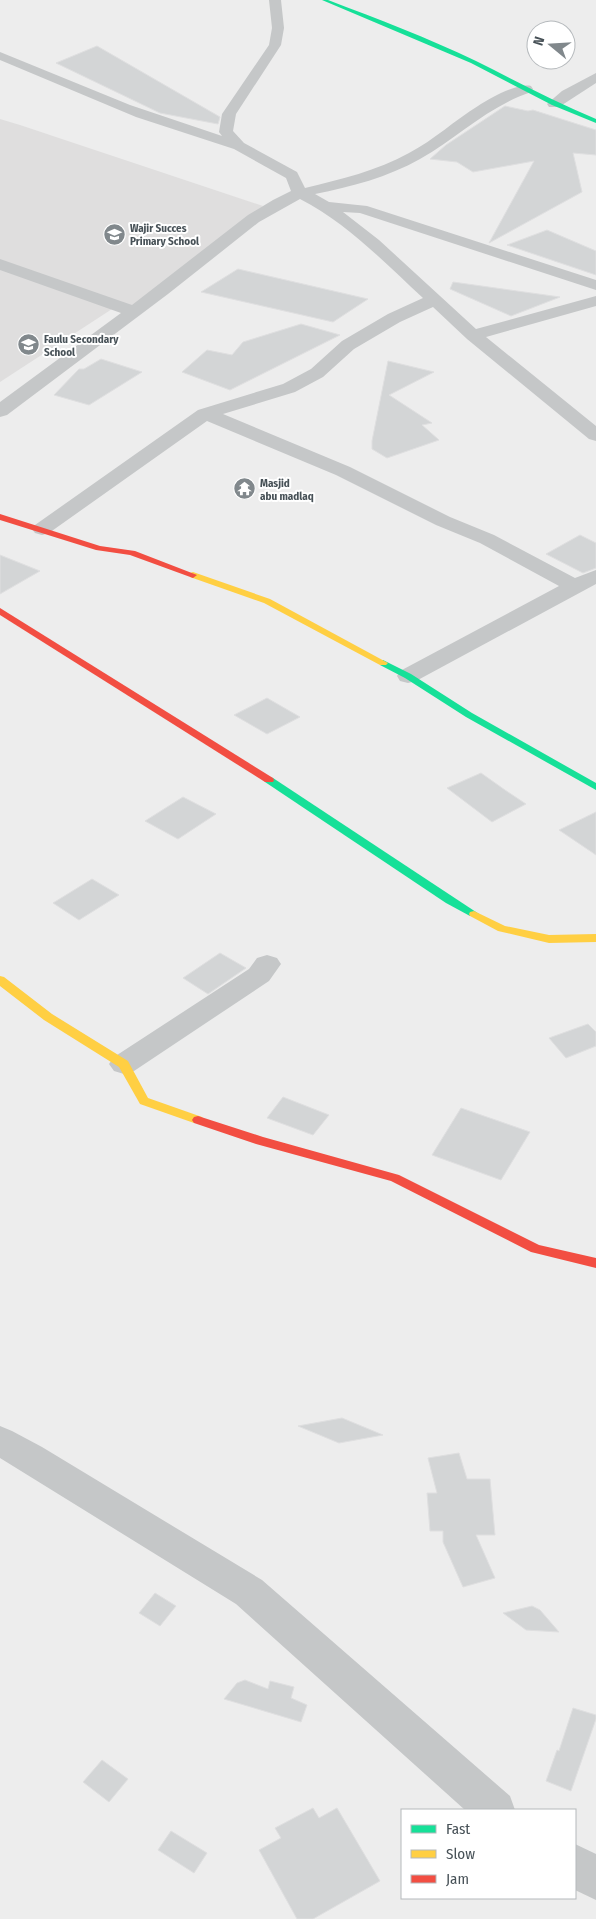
<svg xmlns="http://www.w3.org/2000/svg" width="596" height="1919" font-family="'Fira Sans Condensed',sans-serif">
<style>
.education{fill:#dfdede}
.building{fill:#d3d5d6;stroke:#dfdfe0}
.lines{fill:none;stroke-linecap:round;stroke-linejoin:round}
.street{fill:#c5c7c8;fill-rule:evenodd}
.fast{fill:#16e098;fill-rule:evenodd}
.slow{fill:#ffcf43;fill-rule:evenodd}
.jam{fill:#f24e42;fill-rule:evenodd}
.labels{text-anchor:middle;stroke-width:4;stroke-linejoin:round;paint-order:stroke}
.far-poi-label{font-size:11px;font-weight:bold;fill:#475157;stroke:#fff;text-anchor:start}
</style>
<rect width="100%" height="100%" fill="#ededed"/>
<g class="education">
<polygon points="0,119 20,125 263,206 131,309 0,261"/>
<polygon points="0,269 112,309 0,382"/>
</g>
<g class="building">
<polygon points="97,46 220,117 218,124 160,113 56,63"/>
<polygon points="505,106 528,111 533,110 596,130 596,155 573,153 582,192 489,243 534,161 473,172 457,162 430,159 446,145"/>
<polygon points="547,230 596,251 596,275 507,245"/>
<polygon points="238,269 368,299 333,322 201,292"/>
<polygon points="453,282 560,297 511,316 450,289"/>
<polygon points="301,324 340,335 230,390 182,372 207,350 232,355 243,342"/>
<polygon points="101,359 142,372 89,405 54,395 79,369 84,369"/>
<polygon points="388,361 434,372 389,395 432,423 422,425 439,440 387,458 372,449 372,441"/>
<polygon points="580,535 596,543 596,568 583,573 546,554"/>
<polygon points="0,555 40,571 0,594"/>
<polygon points="267,698 300,717 267,734 234,715"/>
<polygon points="481,773 505,790 526,804 492,822 447,788"/>
<polygon points="183,797 216,814 178,839 145,821"/>
<polygon points="596,812 596,855 559,830"/>
<polygon points="92,879 119,895 79,920 53,903"/>
<polygon points="220,953 246,968 208,994 183,978"/>
<polygon points="588,1024 596,1032 596,1046 566,1058 549,1038"/>
<polygon points="283,1097 329,1115 313,1135 267,1118"/>
<polygon points="461,1108 530,1132 501,1180 432,1155"/>
<polygon points="342,1418 383,1435 339,1443 298,1426"/>
<polygon points="459,1453 467,1479 490,1479 495,1535 476,1535 495,1578 463,1587 443,1542 443,1531 430,1531 427,1493 437,1493 428,1458"/>
<polygon points="155,1593 176,1606 160,1626 139,1613"/>
<polygon points="532,1606 540,1610 559,1632 526,1630 503,1613"/>
<polygon points="245,1680 268,1689 270,1681 294,1687 291,1698 307,1705 301,1722 224,1699 237,1683"/>
<polygon points="573,1708 596,1715 596,1719 571,1791 546,1781 557,1750 559,1751"/>
<polygon points="102,1760 128,1779 109,1802 83,1782"/>
<polygon points="313,1808 319,1818 337,1808 380,1881 313,1919 297,1919 259,1850 281,1838 275,1828"/>
<polygon points="171,1831 207,1853 194,1873 158,1850"/>
</g>
<g class="lines">
<g class="street">
<path d="M269,0H281L284,28L281,45L236,114L233,131L244,143L297,172L305,188C341,179 377,171 409,153C434,140 455,120 478,106C490,98 517,83 531,86L533,89L531,92C487,107 459,137 420,159C388,177 351,187 315,194L329,202L367,206L596,280V290L360,213L343,212L379,240L476,329L596,296V306L486,337L596,426V441L589,439L467,339L433,307L400,322L354,349L323,377L295,392L223,414L350,467L450,517L494,535L575,578L596,570V584L416,681L408,683L400,681L397,676L400,671L559,586L480,543L436,525L336,475L207,421L49,533L42,535L35,533L32,529L35,525L198,410L283,384L311,369L342,341L388,314L423,298C385,263 347,223 300,199L259,222L168,294L7,415L0,417V402L121,313L0,270V259L132,305L248,215L273,200L291,191L286,178L234,149L136,117L0,60V52L130,105L222,136L219,132L222,114L269,45L272,28Z"/>
<polygon points="596,73 596,83 559,107 549,107 547,104 562,91"/>
<polygon points="267,955 277,958 281,964 269,981 134,1071 124,1074 114,1071 109,1064 114,1057 249,969 257,958"/>
<polygon points="0,1426 12,1431 42,1447 262,1580 510,1796 515,1810 465,1810 236,1604 0,1458"/>
<polygon points="575,1844 596,1854 596,1900 575,1890"/>
</g>
<g class="fast">
<path d="M322,0H328C378,19 428,38 476,61C516,81 555,102 596,119V123L552,105L471,63Z"/>
<polygon points="383,660 411,674 472,713 596,783 596,790 466,717 405,678 380,665 380,661"/>
<polygon points="269,777 273,778 479,914 478,916 470,916 446,903 265,782 264,780 265,778"/>
</g>
<g class="slow">
<polygon points="193,572 270,599 388,663 386,665 380,665 264,603 190,577 190,573"/>
<polygon points="474,911 505,926 549,935 596,934 596,942 549,943 498,931 470,916 469,914 470,912"/>
<polygon points="0,976 4,977 52,1014 128,1061 148,1098 202,1117 204,1120 202,1123 194,1123 140,1104 119,1067 44,1020 0,986"/>
</g>
<g class="jam">
<polygon points="0,514 100,546 135,551 197,575 193,578 130,555 96,550 0,520"/>
<polygon points="0,608 273,778 274,780 273,782 265,782 0,615"/>
<polygon points="198,1116 263,1137 399,1175 539,1245 596,1258 596,1268 531,1252 391,1181 256,1144 194,1123 192,1120 194,1117"/>
</g>
</g>
<defs>
<symbol id="school-disc" viewBox="-11 -11 22 22"><circle r="9.5" fill="#81888c" stroke="#fff"/><path d="M0-5L7-2L0 1L-7-2ZM-4 1L0 2.5L4 1V4Q0 6-4 4Z" fill="#fff"/></symbol>
<symbol id="temple-disc" viewBox="-11 -11 22 22"><circle r="9.5" fill="#81888c" stroke="#fff"/><path d="M0-6L5-2H3V0L6.5 2.5H4V6H1.5V3h-3V6H-4V2.5H-6.5L-3 0V-2H-5Z" fill="#fff"/></symbol>
</defs>
<g fill-rule="evenodd">
<use href="#school-disc" x="102" y="222" width="25" height="25"/>
<use href="#school-disc" x="16" y="332" width="25" height="25"/>
<use href="#temple-disc" x="232" y="476" width="25" height="25"/>
</g>
<g class="labels">
<g class="far-poi-label">
<text x="130" y="232">Wajir Succes<tspan x="130" dy="13">Primary School</tspan></text>
<text x="44" y="343">Faulu Secondary<tspan x="44" dy="13">School</tspan></text>
<text x="260" y="487">Masjid<tspan x="260" dy="13">abu madlaq</tspan></text>
</g>
</g>
<rect x="401" y="1809" width="175" height="90" fill="#ffffff" stroke="#b5b9bc"/>
<rect x="411" y="1825" width="25" height="8" fill="#16e098" stroke="#b5b9bc"/>
<text x="446" y="1834" font-size="15" fill="#475157">Fast</text>
<rect x="411" y="1850" width="25" height="8" fill="#ffcf43" stroke="#b5b9bc"/>
<text x="446" y="1859" font-size="15" fill="#475157">Slow</text>
<rect x="411" y="1875" width="25" height="8" fill="#f24e42" stroke="#b5b9bc"/>
<text x="446" y="1884" font-size="15" fill="#475157">Jam</text>
<g transform="translate(551 45) rotate(288)"><circle r="24" fill="#ffffff" stroke="#b5b9bc"/>
<path d="M0-4L9 19L0 12L-9 19Z" fill="#81888c"/>
<text y="-8" font-size="14" font-weight="bold" text-anchor="middle" fill="#475157">N</text>
</g>
</svg>
